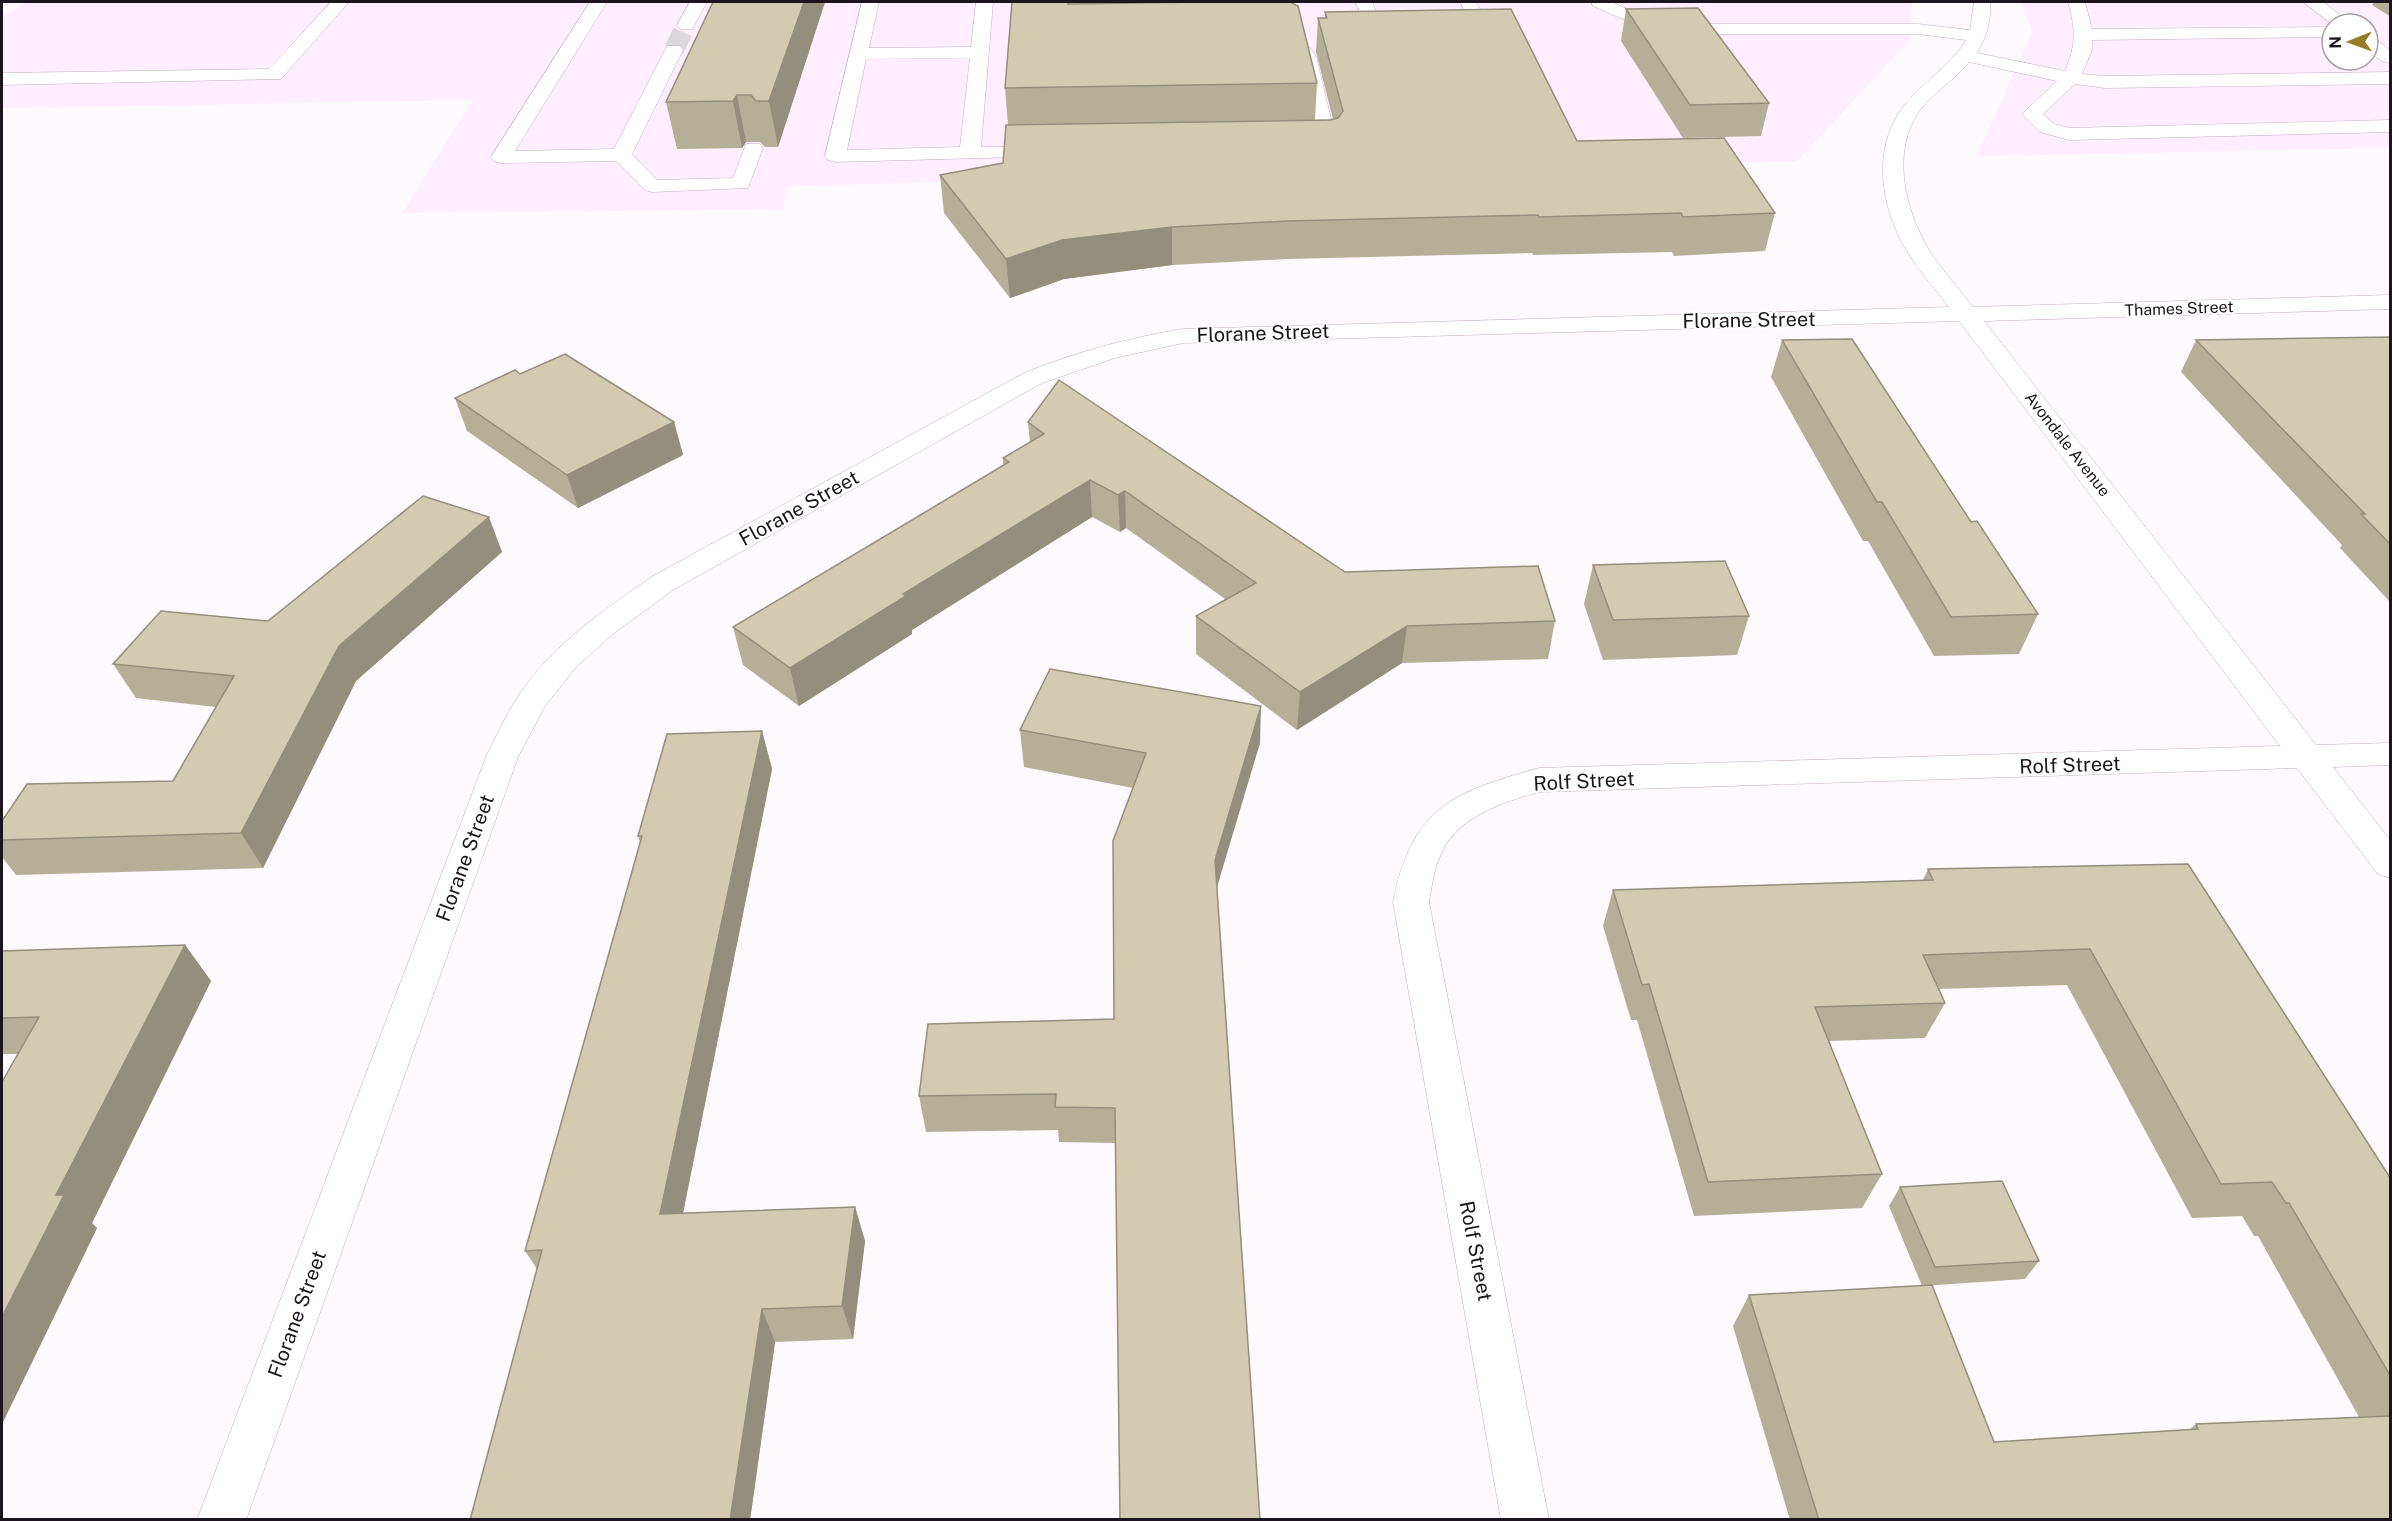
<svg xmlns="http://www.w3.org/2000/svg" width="2392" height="1521" font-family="'Public Sans',sans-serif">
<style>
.built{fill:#ffeefe;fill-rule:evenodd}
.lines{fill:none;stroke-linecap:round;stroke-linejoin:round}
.minor-tunnel{stroke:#dcd7db;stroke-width:20;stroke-dasharray:20 10;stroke-linecap:butt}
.minor-casing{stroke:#c2adc1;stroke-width:1}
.minor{fill:#fff;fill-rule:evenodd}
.wall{fill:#b5af98}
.shaded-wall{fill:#948e7c}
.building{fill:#d3cbb1;stroke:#948e7c;stroke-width:1.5}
.labels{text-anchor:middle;stroke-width:4.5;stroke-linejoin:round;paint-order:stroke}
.far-street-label{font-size:16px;fill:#1d151d;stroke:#fff}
.street-label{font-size:20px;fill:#1d151d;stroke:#fff}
</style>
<rect width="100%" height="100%" fill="#fef9fd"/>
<g class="built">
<polygon points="24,2 1912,2 1910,40 1797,161 788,186 783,209 402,213 473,100 2,108 2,18"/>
<path d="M2022,2H2390V148L1977,156L2032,32ZM2332,24H2368V60H2332Z"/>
</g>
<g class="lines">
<polyline class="minor-tunnel" points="674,50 686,25"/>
<defs>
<g id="minor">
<polygon points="331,2 349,2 281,79 2,85 2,73 269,69"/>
<polygon points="590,2 607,2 515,151 614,149 665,50 668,46 680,46 683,50 632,154 657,180 733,178 746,144 760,144 763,148 748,188 652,192 645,190 616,161 501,163 494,161 491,157"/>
<polygon points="690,2 707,2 692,29 680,29 677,25"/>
<path d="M862,2H879L869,48L971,47L976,2H993L981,147L1050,146L1057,148L1060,152L1057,156L835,162L828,160L825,156ZM970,58L960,147L847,150L866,59Z"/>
<polygon points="1355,2 1372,2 1377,13 1465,12 1460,2 1476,2 1485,17 1482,21 1476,22 1371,23 1365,22"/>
<path d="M1591,2H1612L1660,24H1918L1970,30L1974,2H1990C1991,21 1987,36 1977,53L2065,71C2076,45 2076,30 2068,2H2085L2092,29L2332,27V37L2092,40V50L2082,74L2105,76L2390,72V84L2105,88L2075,84L2043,114L2054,124L2070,128L2390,120V132L2069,140L2040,132L2022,114L2057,81L1969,62C1955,80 1934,92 1920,110C1890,152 1905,212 1931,253C1943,271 1959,289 1973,307L2390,295V309L1984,321L2316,745L2390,743V765L2333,767L2390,840V878L2378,874L2297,768L1539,792C1504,802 1459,816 1442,852C1434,868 1432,885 1429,902L1549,1520H1501L1393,902C1412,807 1453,792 1539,768L2280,746L1959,321L1183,343L1115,358L1042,383L673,590L613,634L576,667L545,706L518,757L246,1520H197L486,757C497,735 507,713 521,692C554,644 605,609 653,576L1024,373C1076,352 1128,338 1183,329L1949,307C1936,290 1922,274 1910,256C1880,210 1870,147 1906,103C1925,80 1951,66 1966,40L1918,34H1657L1593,6Z"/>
<polygon points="2303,2 2323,2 2352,24 2332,24"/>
<polygon points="2368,37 2374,38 2390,50 2390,63 2383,62 2368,51"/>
<polygon points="1304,47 1310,48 1316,56 1338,148 1335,152 1304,152 1301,148 1304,144 1317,142 1298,56 1295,52 1298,48"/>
</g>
</defs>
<use href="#minor" class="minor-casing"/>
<use href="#minor" class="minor"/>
</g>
<g class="wall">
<polygon points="713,2 825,2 778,147 765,147 760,142 746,142 742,148 677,149 666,102"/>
<polygon points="1012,2 1071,2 1071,4 1317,83 1315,120 1333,119 1316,52 1318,18 1325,18 1325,12 1577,141 1775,213 1765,251 1674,256 1672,252 1533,255 1532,253 1287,259 1172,265 1064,279 1010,298 944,213 940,175 1003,163 1008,125 1005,88"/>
<polygon points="2374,2 2391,2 2391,17 2372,5"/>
<polygon points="1626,9 1769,103 1761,136 1683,138 1621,41"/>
<polygon points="2391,337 2391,603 2340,548 2342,545 2181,372 2196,340"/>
<polygon points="1782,340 1971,522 2038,614 2019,654 1934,656 1868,541 1863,541 1771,377"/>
<polygon points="520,374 674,422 683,455 578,508 467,431 455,398"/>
<polygon points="1028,422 1345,572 1555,621 1548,659 1402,663 1297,730 1196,654 1196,616 1225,599 1126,528 1120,532 1092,517 912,630 912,634 799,706 743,665 733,627 1003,465 1003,458 1030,443"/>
<polygon points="502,552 356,681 263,868 16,875 2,857 2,821 173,781 216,707 136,698 113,664 268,621"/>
<polygon points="1593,565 1749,616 1737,655 1603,660 1584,604"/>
<polygon points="1020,730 1260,743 1115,1143 1059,1142 1058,1130 926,1132 919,1096 1114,1019 1133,788 1024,767"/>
<polygon points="762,731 772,769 683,1213 855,1207 865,1241 853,1339 775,1342 750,1520 470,1520 537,1269 525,1251 640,842 638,836"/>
<polygon points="2188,864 2391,1179 2391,1520 1790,1520 1733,1326 1749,1295 1994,1442 2189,1430 2196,1424 2359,1417 2258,1236 2254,1236 2242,1216 2192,1218 2067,985 1939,989 1945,1003 1925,1038 1828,1041 1882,1174 1862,1208 1694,1216 1637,1020 1631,1020 1603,926 1613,890 1923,880 1928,869"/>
<polygon points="185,945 211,981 92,1223 97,1228 2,1424 2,1082 18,1054 2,1054 2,951"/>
<polygon points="1900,1187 2039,1261 2025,1279 1922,1286 1889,1206"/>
</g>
<g class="shaded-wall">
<polygon points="804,2 825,2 778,147 769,101"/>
<polygon points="737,95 746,142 742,148 733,101"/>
<polygon points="1172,227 1172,265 1064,279 1010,298 1006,259 1062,240"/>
<polygon points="674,422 683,455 578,508 567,475"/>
<polygon points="1090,480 1092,517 912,630 912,634 799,706 790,668 903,594"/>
<polygon points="1125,491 1126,528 1120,532 1118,495"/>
<polygon points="489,517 502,552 356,681 263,868 241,833 339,646"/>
<polygon points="1407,626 1402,663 1297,730 1300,692"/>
<polygon points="1261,706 1260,743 1214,897 1215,860"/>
<polygon points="762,731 772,769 676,1248 660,1214"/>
<polygon points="185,945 211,981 92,1223 97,1228 2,1424 2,1317 56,1195"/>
<polygon points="855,1207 865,1241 853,1339 842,1306"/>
<polygon points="762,1309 775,1342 750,1520 730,1520"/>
</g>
<g class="building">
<polygon points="713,2 804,2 769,101 756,101 751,95 737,95 733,101 666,102"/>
<polygon points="1012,2 1068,2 1068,4 1202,2 1290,2 1298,6 1317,83 1005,88"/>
<polygon points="1698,8 1769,103 1690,105 1626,9"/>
<polygon points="1511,9 1577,141 1724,138 1775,213 1683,217 1681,213 1539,217 1538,215 1288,221 1172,227 1062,240 1006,259 940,175 1003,163 1006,125 1330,120 1338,118 1343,111 1318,18 1327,18 1325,12"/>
<polygon points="2391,337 2391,545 2361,514 2365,514 2196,340"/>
<polygon points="1852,339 1971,522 1977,521 2038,614 1951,617 1882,502 1877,502 1782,340"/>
<polygon points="565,354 674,422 567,475 455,398 515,370 520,374"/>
<polygon points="1059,380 1345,572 1538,566 1555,621 1407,626 1300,692 1196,616 1256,583 1125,491 1118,495 1090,480 903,594 906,596 790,668 733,627 1009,462 1003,458 1044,434 1028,422"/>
<polygon points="423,496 489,517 339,646 241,833 2,840 2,821 27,784 173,781 234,676 113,664 161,611 268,621"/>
<polygon points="1725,561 1749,616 1613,620 1593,565"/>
<polygon points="1050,669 1261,706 1215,860 1260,1520 1120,1520 1115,1108 1055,1107 1056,1094 919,1096 928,1024 1114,1019 1113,841 1146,753 1020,730"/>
<polygon points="762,731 660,1214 855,1207 842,1306 762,1309 730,1520 470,1520 542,1250 525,1251 642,836 638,836 667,734"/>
<polygon points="2188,864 2391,1179 2391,1377 2289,1203 2286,1203 2272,1182 2221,1184 2090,949 1923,955 1945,1003 1815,1007 1882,1174 1708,1182 1649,984 1642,985 1613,890 1933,880 1928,869"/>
<polygon points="185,945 56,1195 64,1195 2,1317 2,1082 39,1017 2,1018 2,951"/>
<polygon points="2002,1181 2039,1261 1935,1267 1900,1187"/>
<polygon points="1932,1285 1994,1442 2198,1429 2196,1424 2391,1416 2391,1520 1819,1520 1749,1295"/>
</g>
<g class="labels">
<g class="far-street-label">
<text transform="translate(2179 308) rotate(-2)" y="6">Thames Street</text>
<text transform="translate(2068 444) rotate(52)" y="6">Avondale Avenue</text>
</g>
<g class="street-label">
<text transform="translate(1749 320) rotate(-1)" y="7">Florane Street</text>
<text transform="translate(1263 333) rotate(-2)" y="7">Florane Street</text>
<text transform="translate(799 508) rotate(-29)" y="7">Florane Street</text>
<text transform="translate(2070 765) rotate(-2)" y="7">Rolf Street</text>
<text transform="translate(1584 781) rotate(-3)" y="7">Rolf Street</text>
<text transform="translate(465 858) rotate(-70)" y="7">Florane Street</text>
<text transform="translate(1476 1251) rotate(79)" y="7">Rolf Street</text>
<text transform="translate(297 1314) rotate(-70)" y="7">Florane Street</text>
</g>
</g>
<rect width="2392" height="1521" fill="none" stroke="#1d151d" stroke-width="6"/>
<g transform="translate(2350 42) rotate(269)"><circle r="28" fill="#ffffff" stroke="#a5a1a5" stroke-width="1.5"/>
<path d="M0-4.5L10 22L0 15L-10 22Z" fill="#957e26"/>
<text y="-9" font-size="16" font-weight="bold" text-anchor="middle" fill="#1d151d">N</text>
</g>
</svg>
